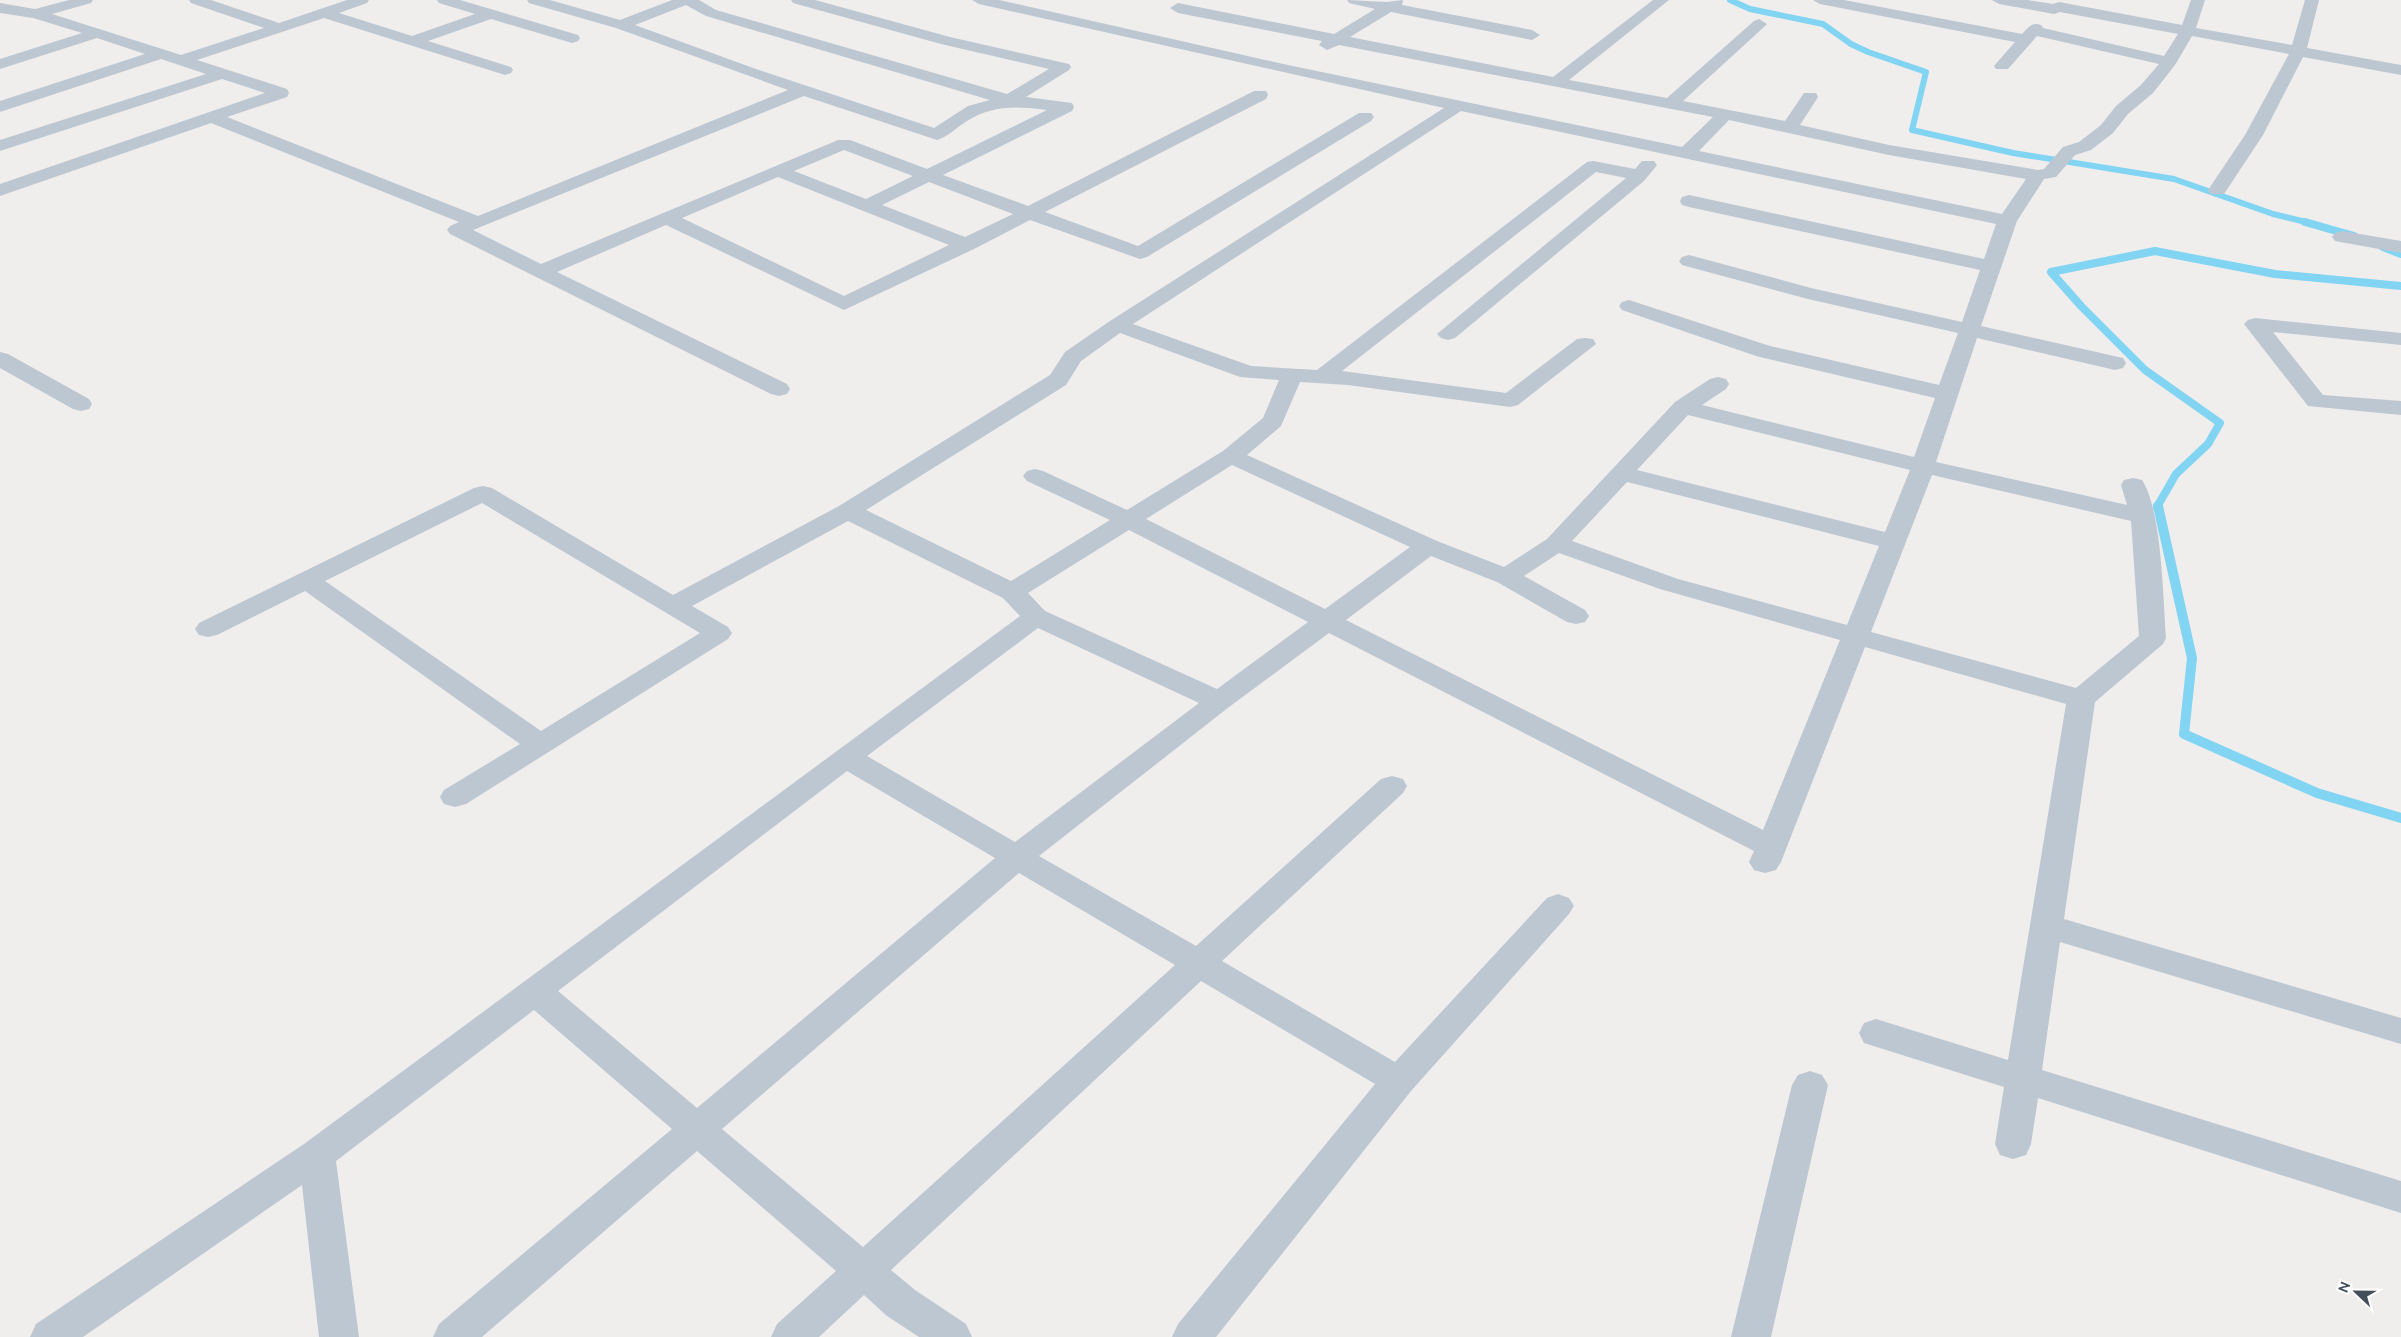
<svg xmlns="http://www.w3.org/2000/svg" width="2401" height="1337" font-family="Ubuntu,sans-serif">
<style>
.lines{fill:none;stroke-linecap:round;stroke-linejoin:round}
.stream-far2{stroke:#81d4f2;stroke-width:6}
.stream-far1{stroke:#81d4f2;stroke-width:8}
.stream{stroke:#81d4f2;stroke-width:10}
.minor{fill:#bcc7d1;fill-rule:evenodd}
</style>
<rect width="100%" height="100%" fill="#f0eded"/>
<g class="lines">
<polyline class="stream-far2" points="1730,0 1750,9 1823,24 1851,44 1868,52 1926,72 1912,130 2013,153 2174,179 2273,214 2310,223"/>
<g class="stream-far1">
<polyline points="2305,222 2354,236"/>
<polyline points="2383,247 2401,254"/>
<polyline points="2157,507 2176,474 2208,444 2220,423 2145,370 2081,306 2051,272 2155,251 2275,274 2401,286"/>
</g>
<polyline class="stream" points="2158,506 2192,658 2184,734 2317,793 2401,818"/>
<g class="minor">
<path d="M69,0H93L91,3L52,14L181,55L264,28L191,3L189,0H211L279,23L347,0H369L367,3L339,13L412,36L475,14L439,3L437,0H460L578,35L580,38L578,41L572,43L491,19L428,41L511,67L513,70L511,73L505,75L324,18L197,60L287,89L289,93L287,97L227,117L478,216L788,90L616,28L529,3L527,0H550L620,20L672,0H699L716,10L1007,94L1049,69L941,44L793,3L791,0H815L950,37L1069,64L1071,67L1069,70L1026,97L1072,103L1074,107L1072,111L943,175L1028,206L1254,91H1266L1268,95L1266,99L1045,212L1138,246L1359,113H1371L1374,117L1371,121L1147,257L1140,259L1030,220L974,249L844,310L666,225L557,272L787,384L790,389L787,394L779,396L771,394L450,234L447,230L450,226L459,222L211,123L0,196V184L265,93L222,79L0,151V140L206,74L161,59L0,112V101L145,54L97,38L0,69V59L82,33L33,18L0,13V3L35,9ZM686,5L706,16L990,100L968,106L934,128L756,69L635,25ZM804,96L937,140C948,137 957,127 967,121C992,105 1018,106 1047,110L927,169L850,140H838L541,264L473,230ZM844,150L913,176L866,199L794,171ZM778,177L949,245L844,296L682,218ZM929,182L1013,214L965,237L882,205Z"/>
<path d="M972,0H999L1288,65L1682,147L1713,117L1339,45L1327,50L1319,45L1322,41L1178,13L1170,8L1178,3L1334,34L1375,9L1349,3L1347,0L1387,2L1403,0L1402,5L1532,30L1540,35L1532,40L1391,12L1350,37L1553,77L1653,0H1669L1569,80L1667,98L1754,21L1759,19L1767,24L1764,27L1683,101L1785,121L1804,93H1816L1818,97L1800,125L1889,145L2038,170L2044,169L2063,147L2079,142L2101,125L2116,106L2141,85L2159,64L2037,36L2008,69H1996L1994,66L2015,42L1820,4L1813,0H1844L2022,34C2029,27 2032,22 2041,25L2043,28L2164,56L2178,34L2060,12L2054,14L1999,4L1992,0H2027L2053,4L2059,2L2182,25L2191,0H2205L2196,28L2292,45L2305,0H2319L2307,48L2401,65V75L2303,57L2263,135L2224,194H2210L2208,190L2245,135L2289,54L2192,36L2175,65L2153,93L2128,114L2113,133L2091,150L2075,155L2056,177L2044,179L2017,221L1981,326L2123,358L2126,363L2123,368L2115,370L1977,338L1936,462L2127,505L2121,485L2124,480L2133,478L2142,480C2162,510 2163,599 2166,638L2163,644L2095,702L2064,919L2401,1018V1044L2060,942L2042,1070L2401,1181V1213L2038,1098L2031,1144L2026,1155L2013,1159L2000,1155L1995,1144L2004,1087L1864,1043L1859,1033L1864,1023L1876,1019L2008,1060L2066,704L1865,647L1781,862L1776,870L1765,873L1754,870L1749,862L1754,851L1329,633L1229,707L1039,856L1196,946L1381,779L1392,776L1403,779L1407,786L1403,793L1222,961L1395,1062L1547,898L1558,894L1569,898L1574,906L1569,914L1411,1091L1216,1337H1172L1178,1324L1375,1084L1201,981L891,1270L915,1290L966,1324L972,1337H919L887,1316L864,1295L819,1337H771L777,1324L836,1271L697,1151L482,1337H433L439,1324L672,1129L534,1010L336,1161L359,1337H319L302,1185L83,1337H30L36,1324L304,1144L1020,616L1003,598L848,521L692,606L728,627L732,633L728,639L466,804L455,807L444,804L440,797L444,790L520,744L305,591L217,635L208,637L199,635L195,629L199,623L474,488L483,486L492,488L673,595L839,506L1050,375L1065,352L1110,321L1444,108L979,4ZM1461,111L1996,224L1984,259L1689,195L1682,197L1680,201L1682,205L1689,207L1980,270L1962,322L1811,288L1689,255L1682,257L1679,261L1682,265L1808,299L1958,333L1939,385L1770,346L1629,300L1622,302L1619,306L1622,310L1756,356L1935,398L1914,457L1702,405L1726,389L1729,384L1726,379L1718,377L1710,379L1675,402L1547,539L1504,567L1437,541L1247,455L1281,426L1300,382L1348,385L1510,407L1518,405L1596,344L1593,339L1585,338L1577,339L1506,393L1342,371L1596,172L1626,178L1437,334L1441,338L1448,340L1455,338L1644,181L1657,165L1654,161H1642L1635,169L1593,161L1587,162L1317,370L1251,366L1133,324ZM1729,120L1889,155L2026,179L2002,214L1699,151ZM1120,333L1240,377L1279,380L1263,418L1223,451L1127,510L1043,471L1035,469L1027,471L1023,476L1027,481L1110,520L1011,581L866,510L1066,385L1081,361ZM1688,415L1910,470L1885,532L1637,470ZM1232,465L1410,547L1325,609L1146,519ZM1932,475L2131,521L2139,636L2076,688L1871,632ZM1627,482L1879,546L1847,625L1678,579L1572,541ZM482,503L700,633L541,731L325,581ZM1129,530L1308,622L1217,689L1045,611L1028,593ZM1559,553L1660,589L1840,640L1763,830L1346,620L1431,556L1497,582L1567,622L1576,624L1585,622L1589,616L1585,610L1524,576ZM1038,628L1199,703L1015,842L867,756ZM847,771L995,858L697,1108L558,991ZM1019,873L1175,965L863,1247L722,1129Z"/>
<polygon points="2342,231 2401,241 2401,253 2335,241 2332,237 2335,233"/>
<polygon points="2255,318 2401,333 2401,345 2273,332 2323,395 2401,401 2401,415 2308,406 2244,324 2248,320"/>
<polygon points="0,352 8,354 89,399 92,404 89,409 81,411 73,409 0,368"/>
<polygon points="1810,1071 1822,1075 1828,1085 1771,1337 1731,1337 1792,1085 1798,1075"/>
</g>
</g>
<g transform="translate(2356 1292) rotate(292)" stroke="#ffffff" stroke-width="4" paint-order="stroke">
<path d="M0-4L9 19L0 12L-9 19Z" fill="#444f5c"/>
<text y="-8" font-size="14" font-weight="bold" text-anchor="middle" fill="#444f5c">N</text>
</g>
</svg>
